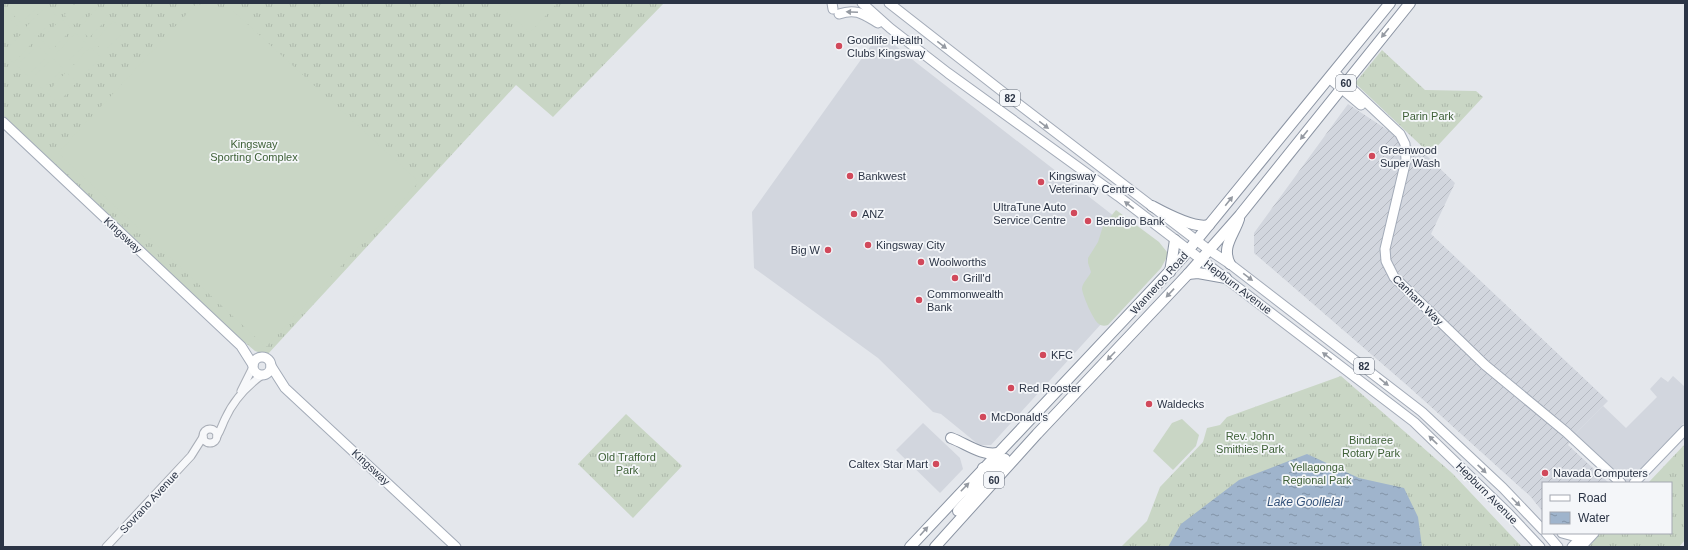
<svg xmlns="http://www.w3.org/2000/svg" width="1688" height="550" font-family="Helvetica,sans-serif">
<style>
.built{fill:#d2d6de}
.industrial{fill:url(#industrial-furrows)}
.grass{fill:url(#grass-tufts)}
.garden{fill:#c9d6c5}
.water{fill:url(#water-ripples)}
.lines{fill:none;stroke-linecap:round;stroke-linejoin:round}
.minor-casing{stroke:#a9aeb7;stroke-width:9}
.major-casing{stroke:#a3abb8;stroke-width:11}
.highway-casing{stroke:#8b94a3;stroke-width:12}
.minor{stroke:#f7f8fa;stroke-width:7}
.major{stroke:#fff;stroke-width:9}
.highway{stroke:#fff;stroke-width:10}
.oneway{fill:#959aa2}
.poi-dot{fill:#d1495b;stroke:#f4f6f9;stroke-width:1.5}
.labels{text-anchor:middle;stroke-width:3.5;stroke-linejoin:round;paint-order:stroke}
.shield{fill:#f4f6f9;stroke:#676e7b;stroke-width:1}
.shield-label{font-size:10px;font-weight:bold;fill:#2b3445}
.poi-label{font-size:11px;fill:#2b3445;stroke:#f4f6f9;text-anchor:start}
.park-label{font-size:11px;fill:#3f6138;stroke:#f4f6f9}
.street-label{font-size:11px;fill:#2b3445;stroke:#f4f6f9}
.water-label{font-size:12px;font-style:italic;fill:#34527a;stroke:#f4f6f9}
</style>
<defs>
<pattern id="industrial-furrows" width="10" height="10" patternUnits="userSpaceOnUse"><rect width="10" height="10" fill="#d2d6de"/><path d="M-1 1l2-2M0 10L10 0M9 11l2-2" fill="none" stroke="#b4b8c0"/></pattern>
<pattern id="grass-tufts" width="24" height="20" patternUnits="userSpaceOnUse"><rect width="24" height="20" fill="#c9d6c5"/><path d="M3 7l-1-3M5 7V3M7 7l1-3M15 17l-1-3M17 17v-4M19 17l1-3" fill="none" stroke="#adb8ab"/></pattern>
<pattern id="water-ripples" width="26" height="14" patternUnits="userSpaceOnUse"><rect width="26" height="14" fill="#9fb4cc"/><path d="M2 4q2-2 4 0t4 0M15 11q2-2 4 0t4 0" fill="none" stroke="#8293a7"/></pattern>
</defs>
<rect width="100%" height="100%" fill="#e4e7ec"/>
<g class="built">
<polygon points="880,33 918,64 1164,255 991,445 979,445 941,414 933,412 878,358 754,268 752,212"/>
<polygon points="1673,376 1685,387 1685,422 1631,478 1628,483 1624,483 1574,435 1603,406 1626,428 1657,397 1650,389 1661,377 1668,382"/>
<polygon points="923,423 960,458 963,469 940,493 896,450"/>
</g>
<polygon class="industrial" points="1348,104 1427,156 1455,183 1431,234 1608,401 1574,435 1568,445 1609,483 1543,483 1543,512 1530,496 1409,387 1254,253 1254,233"/>
<g class="grass">
<polygon points="3,3 664,3 553,117 516,85 267,355 255,351 242,340 35,147 3,115"/>
<polygon points="1382,50 1425,90 1476,91 1483,97 1430,154 1355,83"/>
<polygon points="1341,376 1452,473 1522,547 1121,547 1147,521 1160,487 1203,442 1207,428 1220,425 1227,417"/>
<polygon points="626,414 682,466 633,518 578,464"/>
<polygon points="1685,444 1685,540 1679,547 1587,547 1600,533 1671,533 1671,483 1648,483"/>
</g>
<g class="garden">
<polygon points="21,3 41,3 22,23 11,13"/>
<polygon points="76,3 95,4 75,25 64,15"/>
<polygon points="497,3 557,3 530,33"/>
<polygon points="196,4 230,8 419,182 266,347 58,153"/>
<polygon points="46,6 57,16 37,37 26,27"/>
<polygon points="98,7 109,17 89,38 79,28"/>
<polygon points="8,17 19,27 3,44 3,22"/>
<polygon points="61,19 72,29 52,50 41,40"/>
<polygon points="113,21 124,31 104,52 94,42"/>
<polygon points="23,32 33,42 14,63 3,53"/>
<polygon points="75,33 86,43 66,64 56,54"/>
<polygon points="37,45 48,55 28,76 17,66"/>
<polygon points="90,47 101,57 81,78 71,68"/>
<polygon points="52,58 63,68 43,89 32,79"/>
<polygon points="66,72 77,82 58,103 47,93"/>
<path d="M1116,210L1159,242L1167,252L1168,255L1161,268L1108,325C1105,326 1101,326 1099,324C1093,320 1083,296 1082,289C1082,283 1089,277 1091,272L1088,263V258L1098,242L1103,226Z"/>
<polygon points="1182,419 1199,435 1196,446 1173,470 1153,451 1172,423"/>
</g>
<polygon class="water" points="1307,454 1359,478 1404,488 1418,517 1422,547 1168,547 1181,524 1239,480"/>
<g class="lines">
<defs>
<g id="minor">
<polyline points="241,391 253,367"/>
<circle cx="210" cy="436" r="7"/>
<path d="M217,436C221,430 222,425 225,419C233,401 247,386 262,375"/>
<polyline points="106,547 191,456 203,437"/>
</g>
<g id="major">
<polyline points="832,3 833,9"/>
<polyline points="862,3 890,28 948,73 1118,196 1414,422 1509,514 1540,547"/>
<polyline points="889,3 1008,96 1209,250 1230,264 1422,412 1503,488 1543,530"/>
<path d="M839,14C856,8 863,14 878,23"/>
<polyline points="1334,72 1400,134 1405,144 1406,160 1385,249 1386,261 1394,277 1485,365 1566,432 1621,483"/>
<polyline points="1329,78 1361,105"/>
<polyline points="3,122 241,346 253,365"/>
<circle cx="262" cy="366" r="9"/>
<polyline points="271,366 285,388 456,547"/>
<polyline points="1634,483 1685,430"/>
<polyline points="1546,533 1558,547"/>
<polyline points="1562,533 1573,536 1584,534"/>
<polyline points="1572,547 1585,534"/>
<polyline points="1581,547 1594,533"/>
</g>
<g id="highway">
<path d="M1152,206C1165,213 1194,229 1209,225"/>
<path d="M1230,264C1221,247 1234,235 1239,219"/>
<polyline points="1170,272 1175,240"/>
<polyline points="1188,274 1198,273 1226,278"/>
<path d="M951,438C967,444 981,456 998,453"/>
<path d="M958,511C968,499 983,486 983,468C994,472 998,467 1005,459"/>
<polyline points="910,547 1182,258 1390,3"/>
<polyline points="935,547 1037,434 1188,274 1240,215 1410,3"/>
</g>
</defs>
<use href="#minor" class="minor-casing"/>
<use href="#major" class="major-casing"/>
<use href="#highway" class="highway-casing"/>
<use href="#minor" class="minor"/>
<use href="#major" class="major"/>
<use href="#highway" class="highway"/>
</g>
<defs><path id="oneway-solid" d="M-6-.8H1V-3.2L6.5 0L1 3.2V.8H-6Z"/></defs>
<g class="oneway">
<use href="#oneway-solid" transform="translate(852 12) rotate(-177)"/>
<use href="#oneway-solid" transform="translate(1385 33) rotate(129)"/>
<use href="#oneway-solid" transform="translate(942 45) rotate(38)"/>
<use href="#oneway-solid" transform="translate(1044 125) rotate(37)"/>
<use href="#oneway-solid" transform="translate(1304 135) rotate(129)"/>
<use href="#oneway-solid" transform="translate(1229 201) rotate(-51)"/>
<use href="#oneway-solid" transform="translate(1129 205) rotate(-142)"/>
<use href="#oneway-solid" transform="translate(1248 277) rotate(37)"/>
<use href="#oneway-solid" transform="translate(1170 293) rotate(133)"/>
<use href="#oneway-solid" transform="translate(1111 356) rotate(134)"/>
<use href="#oneway-solid" transform="translate(1327 356) rotate(-142)"/>
<use href="#oneway-solid" transform="translate(1384 382) rotate(39)"/>
<use href="#oneway-solid" transform="translate(1433 440) rotate(-136)"/>
<use href="#oneway-solid" transform="translate(1482 469) rotate(43)"/>
<use href="#oneway-solid" transform="translate(965 487) rotate(-46)"/>
<use href="#oneway-solid" transform="translate(1516 502) rotate(45)"/>
<use href="#oneway-solid" transform="translate(924 531) rotate(-48)"/>
</g>
<g class="poi-dot">
<circle cx="839" cy="46" r="4"/>
<circle cx="1372" cy="156" r="4"/>
<circle cx="850" cy="176" r="4"/>
<circle cx="1041" cy="182" r="4"/>
<circle cx="1074" cy="213" r="4"/>
<circle cx="854" cy="214" r="4"/>
<circle cx="1088" cy="221" r="4"/>
<circle cx="868" cy="245" r="4"/>
<circle cx="828" cy="250" r="4"/>
<circle cx="921" cy="262" r="4"/>
<circle cx="955" cy="278" r="4"/>
<circle cx="919" cy="300" r="4"/>
<circle cx="1043" cy="355" r="4"/>
<circle cx="1011" cy="388" r="4"/>
<circle cx="1149" cy="404" r="4"/>
<circle cx="983" cy="417" r="4"/>
<circle cx="936" cy="464" r="4"/>
<circle cx="1545" cy="473" r="4"/>
</g>
<g class="labels">
<g class="shield">
<rect x="1336" y="75" width="20" height="16" rx="3"/>
<rect x="1000" y="90" width="20" height="16" rx="3"/>
<rect x="1354" y="358" width="20" height="16" rx="3"/>
<rect x="984" y="472" width="20" height="16" rx="3"/>
</g>
<g class="shield-label">
<text x="1346" y="87">60</text>
<text x="1010" y="102">82</text>
<text x="1364" y="370">82</text>
<text x="994" y="484">60</text>
</g>
<g class="poi-label">
<text x="847" y="44">Goodlife Health<tspan x="847" dy="13">Clubs Kingsway</tspan></text>
<text x="1380" y="154">Greenwood<tspan x="1380" dy="13">Super Wash</tspan></text>
<text x="858" y="180">Bankwest</text>
<text x="1049" y="180">Kingsway<tspan x="1049" dy="13">Veterinary Centre</tspan></text>
<text x="1066" y="211" text-anchor="end">UltraTune Auto<tspan x="1066" dy="13">Service Centre</tspan></text>
<text x="862" y="218">ANZ</text>
<text x="1096" y="225">Bendigo Bank</text>
<text x="876" y="249">Kingsway City</text>
<text x="820" y="254" text-anchor="end">Big W</text>
<text x="929" y="266">Woolworths</text>
<text x="963" y="282">Grill'd</text>
<text x="927" y="298">Commonwealth<tspan x="927" dy="13">Bank</tspan></text>
<text x="1051" y="359">KFC</text>
<text x="1019" y="392">Red Rooster</text>
<text x="1157" y="408">Waldecks</text>
<text x="991" y="421">McDonald's</text>
<text x="928" y="468" text-anchor="end">Caltex Star Mart</text>
<text x="1553" y="477">Navada Computers</text>
</g>
<g class="park-label">
<text x="1428" y="120">Parin Park</text>
<text x="254" y="148">Kingsway<tspan x="254" dy="13">Sporting Complex</tspan></text>
<text x="1250" y="440">Rev. John<tspan x="1250" dy="13">Smithies Park</tspan></text>
<text x="1371" y="444">Bindaree<tspan x="1371" dy="13">Rotary Park</tspan></text>
<text x="627" y="461">Old Trafford<tspan x="627" dy="13">Park</tspan></text>
<text x="1317" y="471">Yellagonga<tspan x="1317" dy="13">Regional Park</tspan></text>
</g>
<g class="street-label">
<text transform="translate(123 235) rotate(43)" y="4">Kingsway</text>
<text transform="translate(1159 283) rotate(-48)" y="4">Wanneroo Road</text>
<text transform="translate(1238 287) rotate(37)" y="4">Hepburn Avenue</text>
<text transform="translate(1418 300) rotate(45)" y="4">Canham Way</text>
<text transform="translate(371 467) rotate(43)" y="4">Kingsway</text>
<text transform="translate(1487 493) rotate(45)" y="4">Hepburn Avenue</text>
<text transform="translate(149 502) rotate(-47)" y="4">Sovrano Avenue</text>
</g>
<g class="water-label">
<text x="1305" y="506">Lake Goollelal</text>
</g>
</g>
<rect width="1688" height="550" fill="none" stroke="#2b3445" stroke-width="8"/>
<rect x="1542" y="482" width="130" height="52" fill="#f4f6f9" stroke="#a4a8b1"/>
<rect x="1550" y="495" width="20" height="6" fill="#ffffff" stroke="#a4a8b1"/>
<text x="1578" y="502" font-size="12" fill="#2b3445">Road</text>
<rect x="1550" y="512" width="20" height="12" fill="url(#water-ripples)" stroke="#a4a8b1"/>
<text x="1578" y="522" font-size="12" fill="#2b3445">Water</text>
</svg>
